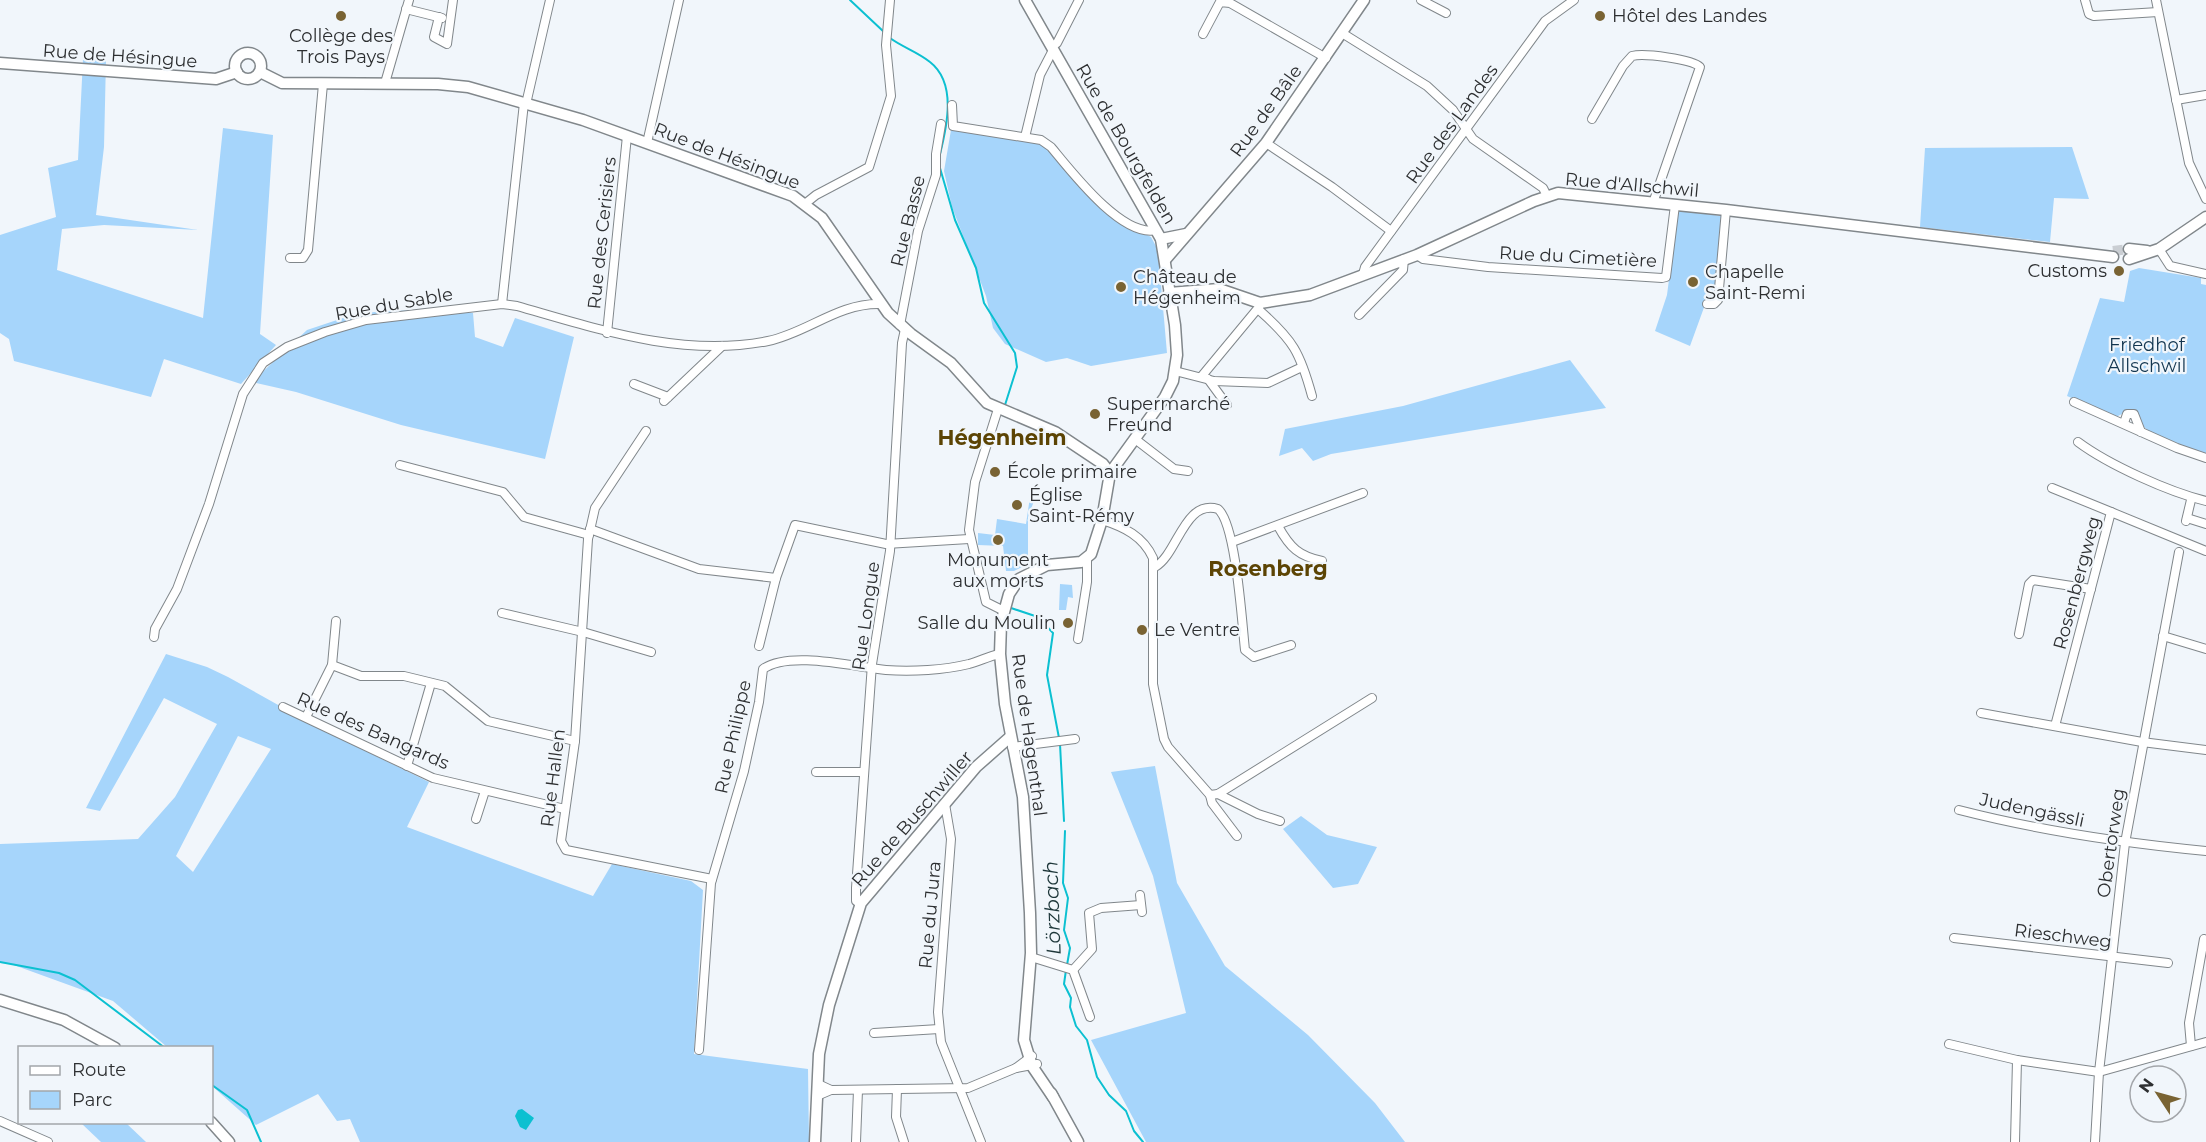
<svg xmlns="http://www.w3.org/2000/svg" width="2206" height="1142" font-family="Montserrat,sans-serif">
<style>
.green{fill:#a6d5fb;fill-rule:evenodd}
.water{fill:#0cc0d1}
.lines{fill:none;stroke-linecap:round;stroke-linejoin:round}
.stream{stroke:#0cc0d1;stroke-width:2}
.secondary-tunnel{stroke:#caced3;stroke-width:10;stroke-dasharray:10 5;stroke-linecap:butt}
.street-casing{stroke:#81878b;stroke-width:10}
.secondary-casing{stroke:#81878b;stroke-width:13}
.street{stroke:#fff;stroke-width:8}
.secondary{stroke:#fff;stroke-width:10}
.poi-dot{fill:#796333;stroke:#f1f6fb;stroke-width:2}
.labels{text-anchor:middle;stroke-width:4.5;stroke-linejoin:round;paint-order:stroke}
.poi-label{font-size:18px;fill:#2d2f31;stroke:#f1f6fb;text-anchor:start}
.street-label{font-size:18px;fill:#2d2f31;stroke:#f1f6fb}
.park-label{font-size:18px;fill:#123650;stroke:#f1f6fb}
.water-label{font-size:20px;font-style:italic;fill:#1d3639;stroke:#f1f6fb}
.quarter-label{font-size:21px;font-weight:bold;fill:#5c4404;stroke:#f1f6fb}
</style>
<rect width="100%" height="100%" fill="#f1f6fb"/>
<g class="green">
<polygon points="83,59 106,60 104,147 96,215 198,230 104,225 62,229 57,270 203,318 223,128 273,135 260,334 276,345 241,384 164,359 151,397 14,361 9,339 0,333 0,235 56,217 48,168 78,160"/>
<polygon points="951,130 1038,141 1046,145 1116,218 1151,237 1158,250 1167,353 1091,366 1067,358 1046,362 1005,344 993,328 986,296 952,207 944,171"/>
<polygon points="2072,147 2089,199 2054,198 2050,242 1920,227 1925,148"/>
<polygon points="1678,210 1721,216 1714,301 1706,302 1690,346 1655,331 1667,295"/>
<polygon points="2139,268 2201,278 2201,284 2206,285 2206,455 2150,432 2143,426 2138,414 2126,412 2116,417 2067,396 2100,298 2124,302 2130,271"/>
<polygon points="413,310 473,313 475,337 503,347 515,318 574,337 545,459 401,425 296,392 252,382 307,330 358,313"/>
<polygon points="1570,360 1606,408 1331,454 1313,461 1302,448 1279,456 1285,429 1403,406"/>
<polygon points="1037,493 1028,517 1028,564 1014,571 1006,571 1003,546 978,545 978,533 995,535 997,519 1026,524 1030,497"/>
<polygon points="1060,584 1072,585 1073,598 1068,597 1066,610 1059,610"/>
<path d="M166,654L207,667L228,677L323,730L429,782L407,827L593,896L612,864L691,881L703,890L694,1054L808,1069L809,1142H360L350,1119L337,1121L318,1094L256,1125L212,1086V1048L167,1047L113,1001L11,964L0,963V844L138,839L175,797L217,724L164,698L100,811L86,808ZM238,736L271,749L193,872L176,856Z"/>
<polygon points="1155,766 1177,883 1225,966 1308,1035 1375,1103 1405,1142 1146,1142 1091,1040 1186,1013 1153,876 1111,772"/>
<polygon points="1301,816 1327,835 1377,847 1358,884 1333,888 1283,829"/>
<polygon points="81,1123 126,1123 146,1142 101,1142"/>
</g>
<polygon class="water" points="522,1109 534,1118 526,1130 520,1127 515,1116 518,1110"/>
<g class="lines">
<g class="stream">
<polyline points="850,0 884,32"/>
<path d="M890,38C902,47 918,52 930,62C957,83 947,126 940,154"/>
<polyline points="940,168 955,220 976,268 984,303 1015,353 1017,367 1005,405"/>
<polyline points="1011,608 1038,617 1053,633 1047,675 1059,738"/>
<polyline points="1060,744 1064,821"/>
<polyline points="1065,831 1063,883 1068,898 1064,930 1070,948 1067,965"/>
<polyline points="0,962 59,973 75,980 165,1048"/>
<polyline points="1066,970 1064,984 1071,998 1070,1007 1076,1026 1087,1040 1097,1077 1109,1095 1126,1111 1134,1131 1143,1142"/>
<polyline points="212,1085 247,1110 261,1142"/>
</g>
<polyline class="secondary-tunnel" points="2113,251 2129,249"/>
<defs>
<g id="street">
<polyline points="1421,0 1446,13"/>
<polyline points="2085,0 2089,14 2094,16 2158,12"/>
<polyline points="2156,0 2189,163 2206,199"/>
<polyline points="406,9 442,18"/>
<polyline points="439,17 434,37 447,44 453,0"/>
<polyline points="1342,33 1427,86 1453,110 1473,139 1543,188 1547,196"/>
<polyline points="1203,34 1220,2 1230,3 1326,58"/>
<polyline points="1052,47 1057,43 1079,0"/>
<polyline points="385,83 409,0"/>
<polyline points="2176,100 2206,95"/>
<polyline points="526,104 550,0"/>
<path d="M952,105L953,126L1041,140L1051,147C1071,171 1122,238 1156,230"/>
<path d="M1592,119L1623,66L1632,56C1644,53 1692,59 1700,67L1653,203"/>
<polyline points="1025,137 1040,75 1053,50"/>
<polyline points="647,143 679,0"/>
<polyline points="1266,143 1332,187 1391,231"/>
<polyline points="806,203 816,195 869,167 891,96 886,45 890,0"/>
<polyline points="2159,249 2170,266 2206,274"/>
<polyline points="1417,255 1423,259 1488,267 1662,278 1666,277 1675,205"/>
<polyline points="290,258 303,258 308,250 323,84"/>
<polyline points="1363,274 1365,267 1545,21 1574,0"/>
<polyline points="502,304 524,103"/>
<polyline points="1707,304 1714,304 1718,300 1726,210"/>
<path d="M1259,310C1293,340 1300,352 1312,396"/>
<polyline points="1359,315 1403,270 1404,259"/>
<polyline points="900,325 918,231 936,175 936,154 941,124"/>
<polyline points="607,333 627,136"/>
<polyline points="1175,371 1214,381 1268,383 1302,367"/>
<polyline points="1201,377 1259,307"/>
<polyline points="1208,379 1227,405"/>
<polyline points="634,384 668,397"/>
<polyline points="664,401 722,346"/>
<polyline points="2074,402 2177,448 2206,458"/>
<polyline points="998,409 975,482 969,530 986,602 1004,611"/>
<polyline points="2124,423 2127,414 2134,414 2141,432"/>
<polyline points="646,431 595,508 588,539 575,741 561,841 566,850 712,879"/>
<polyline points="1135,439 1174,469 1188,471"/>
<path d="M2078,442C2109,465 2169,492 2206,501"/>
<polyline points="400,465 503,492 524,517 589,535"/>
<polyline points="2052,488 2111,512"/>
<polyline points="2187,518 2206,524"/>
<path d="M1102,520C1124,527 1143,536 1153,558V684L1164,739L1168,747L1210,795L1212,803L1237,836"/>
<polyline points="2186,521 2191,500"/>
<path d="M1278,526C1290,548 1299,556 1322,561"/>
<polyline points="590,529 699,569 776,578"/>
<polyline points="1232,542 1363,493"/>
<path d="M1155,567C1178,554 1184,499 1218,509C1236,524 1242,623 1245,650L1254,657L1291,645"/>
<polyline points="502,613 583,632 651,652"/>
<polyline points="2019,634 2029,584 2033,580 2091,589"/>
<polyline points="2163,636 2206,649"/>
<path d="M154,637L155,629L177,589L209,504L243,394L263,363L287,347L325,332L366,320L502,304L517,306C598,329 682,358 768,341C807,333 838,303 880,304"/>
<polyline points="1078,639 1087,582 1087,559"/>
<polyline points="759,646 776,578 795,525 886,544 969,539"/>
<polyline points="332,665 361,676 404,676 445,686 488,721 575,741"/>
<polyline points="283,707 433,778 565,809"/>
<polyline points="1981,713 2142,742 2206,750"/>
<polyline points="306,717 332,665 336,621"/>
<polyline points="2055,726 2111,512 2206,551"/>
<polyline points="1012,747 1075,739"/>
<polyline points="407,766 431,683"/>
<polyline points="816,772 864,772"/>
<polyline points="1218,794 1258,814 1280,821"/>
<polyline points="1210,795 1218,794 1372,698"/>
<polyline points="945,804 951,839 938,1012 941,1042 981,1142"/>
<path d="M1959,810C2041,831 2122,843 2206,851"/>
<polyline points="476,819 485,791"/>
<polyline points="1140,895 1142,912"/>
<polyline points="861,903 856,901 856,888 872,664 890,551 902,343 905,329"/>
<polyline points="1954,938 2168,963"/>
<polyline points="1031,957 1073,970 1090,1017"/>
<polyline points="1073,970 1092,949 1089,913 1101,908 1141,905"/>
<polyline points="874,1033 939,1029"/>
<polyline points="1949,1044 2017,1060 2099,1072 2206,1042"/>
<polyline points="2191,1046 2189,1023 2204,939"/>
<path d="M699,1050L711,883L744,771L759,702L763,669C789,650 855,667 886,670C912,672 944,670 969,664C980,661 989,656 1000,654"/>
<polyline points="1032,1056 1016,1068 1037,1064"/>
<polyline points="897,1089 896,1117 904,1142"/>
<polyline points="831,1090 968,1088 1016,1068"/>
<polyline points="817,1096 831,1090 818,1084"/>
<polyline points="0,1121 48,1142"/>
<polyline points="856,1142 858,1090"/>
<polyline points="2015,1142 2017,1060"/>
<polyline points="2095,1142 2099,1072 2125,843 2179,552"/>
</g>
<g id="secondary">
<polyline points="1025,0 1161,239 1175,325 1177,355 1173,381 1165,397 1110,473 1102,520 1091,554 1081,562 1047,565 1019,579 1009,594 1001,623 1000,654 1005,704 1023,797 1030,913 1031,953 1024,1040 1032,1066 1053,1097"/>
<circle cx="248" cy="66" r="13"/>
<polyline points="0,63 216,79 237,72"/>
<polyline points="260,72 282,83 438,84 468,87 583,120 793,196 822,218 888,313 911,334 951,363 987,403 1055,432 1103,464 1110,473"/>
<polyline points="1161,239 1186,234"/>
<polyline points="2129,249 2147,251"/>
<polyline points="2129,259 2159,249 2206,217"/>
<polyline points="1165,260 1266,143 1364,0"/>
<polyline points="1169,293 1219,289 1260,303 1310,295 1417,255 1534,201 1558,193 1726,210 2113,257"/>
<polyline points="0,1000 64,1020 115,1048"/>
<polyline points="1051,1093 1078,1142"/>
<polyline points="211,1122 229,1142"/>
<polyline points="815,1142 819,1054 829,1005 861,903 976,767 1010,737"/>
</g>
</defs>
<use href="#street" class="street-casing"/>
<use href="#secondary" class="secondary-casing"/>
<use href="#street" class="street"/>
<use href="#secondary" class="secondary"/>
</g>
<g class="poi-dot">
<circle cx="341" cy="16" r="6"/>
<circle cx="1600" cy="16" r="6"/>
<circle cx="2119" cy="271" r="6"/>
<circle cx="1693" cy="282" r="6"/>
<circle cx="1121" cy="287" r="6"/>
<circle cx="1095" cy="414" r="6"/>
<circle cx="995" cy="472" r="6"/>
<circle cx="1017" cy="505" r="6"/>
<circle cx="998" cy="540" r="6"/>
<circle cx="1068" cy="623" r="6"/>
<circle cx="1142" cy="630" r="6"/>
</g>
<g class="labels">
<g class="poi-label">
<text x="1612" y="22">Hôtel des Landes</text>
<text x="341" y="42" text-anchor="middle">Collège des<tspan x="341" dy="21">Trois Pays</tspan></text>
<text x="2107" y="277" text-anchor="end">Customs</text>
<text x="1705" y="278">Chapelle<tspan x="1705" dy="21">Saint-Remi</tspan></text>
<text x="1133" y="283">Château de<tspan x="1133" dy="21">Hégenheim</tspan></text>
<text x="1107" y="410">Supermarché<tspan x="1107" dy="21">Freund</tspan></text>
<text x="1007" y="478">École primaire</text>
<text x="1029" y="501">Église<tspan x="1029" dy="21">Saint-Rémy</tspan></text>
<text x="998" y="566" text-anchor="middle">Monument<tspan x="998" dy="21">aux morts</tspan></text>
<text x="1056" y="629" text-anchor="end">Salle du Moulin</text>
<text x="1154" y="636">Le Ventre</text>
</g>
<g class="street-label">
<text transform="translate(120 56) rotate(4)" y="6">Rue de Hésingue</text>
<text transform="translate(1266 111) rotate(-54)" y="6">Rue de Bâle</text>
<text transform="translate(1452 124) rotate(-54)" y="6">Rue des Landes</text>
<text transform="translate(1126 144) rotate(60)" y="6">Rue de Bourgfelden</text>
<text transform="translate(727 156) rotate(21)" y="6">Rue de Hésingue</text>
<text transform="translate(1632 185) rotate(5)" y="6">Rue d'Allschwil</text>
<text transform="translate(908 221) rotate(-76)" y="6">Rue Basse</text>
<text transform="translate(602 233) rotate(-84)" y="6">Rue des Cerisiers</text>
<text transform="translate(1578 257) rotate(3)" y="6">Rue du Cimetière</text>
<text transform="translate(394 304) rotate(-10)" y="6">Rue du Sable</text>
<text transform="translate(2077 583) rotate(-75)" y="6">Rosenbergweg</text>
<text transform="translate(866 616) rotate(-82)" y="6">Rue Longue</text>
<text transform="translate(373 731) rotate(24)" y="6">Rue des Bangards</text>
<text transform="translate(1029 735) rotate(82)" y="6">Rue de Hagenthal</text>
<text transform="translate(733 737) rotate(-78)" y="6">Rue Philippe</text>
<text transform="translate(553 778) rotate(-83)" y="6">Rue Hallen</text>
<text transform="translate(2032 810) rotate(12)" y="6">Judengässli</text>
<text transform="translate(912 819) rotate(-49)" y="6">Rue de Buschwiller</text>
<text transform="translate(2111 843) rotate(-82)" y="6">Obertorweg</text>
<text transform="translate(930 915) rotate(-85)" y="6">Rue du Jura</text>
<text transform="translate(2063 936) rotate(7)" y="6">Rieschweg</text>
</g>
<g class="park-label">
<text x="2147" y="351">Friedhof<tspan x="2147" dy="21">Allschwil</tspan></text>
</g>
<g class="water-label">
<text transform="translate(1052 908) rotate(-92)" y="7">Lörzbach</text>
</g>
<g class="quarter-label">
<text x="1002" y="445">Hégenheim</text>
<text x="1268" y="576">Rosenberg</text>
</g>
</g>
<rect x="18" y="1046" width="195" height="78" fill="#f1f6fb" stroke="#a3a6aa" stroke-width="1.5"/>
<rect x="30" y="1066" width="30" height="9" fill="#ffffff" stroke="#a3a6aa" stroke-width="1.5"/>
<text x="72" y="1076" font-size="18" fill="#2d2f31">Route</text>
<rect x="30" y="1091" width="30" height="18" fill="#a6d5fb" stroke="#a3a6aa" stroke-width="1.5"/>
<text x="72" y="1106" font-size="18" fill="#2d2f31">Parc</text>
<g transform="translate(2158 1094) rotate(306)"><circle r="28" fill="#f1f6fb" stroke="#a3a6aa" stroke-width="1.5"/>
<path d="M0-4.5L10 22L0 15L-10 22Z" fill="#796333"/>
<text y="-9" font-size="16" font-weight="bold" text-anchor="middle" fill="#2d2f31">N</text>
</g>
</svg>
